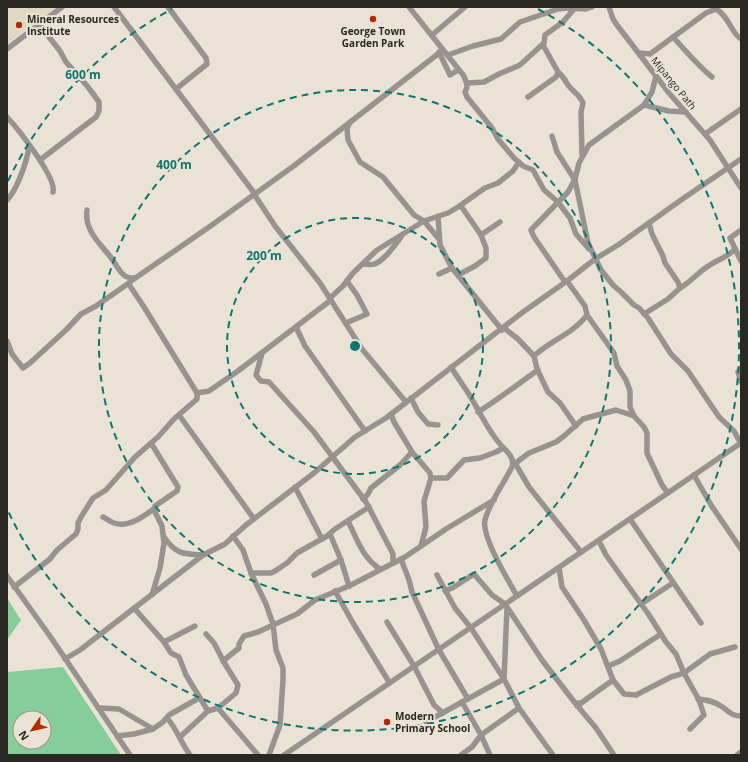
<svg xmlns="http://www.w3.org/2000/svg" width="748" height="762" font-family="'Open Sans',sans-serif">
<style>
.built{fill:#e1d8c3}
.green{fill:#85cd99;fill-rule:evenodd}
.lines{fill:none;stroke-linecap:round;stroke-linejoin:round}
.minor{stroke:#999390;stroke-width:5.5}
.ring{fill:none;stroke:#0f766e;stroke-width:2;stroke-dasharray:7 5}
.poi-dot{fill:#b52a00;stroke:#eae3d5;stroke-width:1.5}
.labels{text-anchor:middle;stroke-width:4;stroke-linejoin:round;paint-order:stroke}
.poi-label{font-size:10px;font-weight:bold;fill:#2a2823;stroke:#eae3d5;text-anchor:start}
.street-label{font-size:10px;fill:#2a2823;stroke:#eae3d5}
.centre{fill:#0f766e;stroke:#eae3d5;stroke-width:2}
.ring-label{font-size:12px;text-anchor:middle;font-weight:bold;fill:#0f766e;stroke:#eae3d5;stroke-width:4;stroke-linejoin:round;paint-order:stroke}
</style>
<rect width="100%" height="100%" fill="#eae3d5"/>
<polygon class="built" points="7,7 56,7 7,44"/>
<g class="green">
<polygon points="7,598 21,620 7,640"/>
<path d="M63,667L121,755H7V672ZM20,718H44V742H20Z"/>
</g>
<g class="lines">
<g class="minor">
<polyline points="114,7 255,194"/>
<polyline points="168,7 206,58 207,64 176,89"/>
<path d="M409,7L464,76C466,82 469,86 465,92L467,97L492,128L498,139L514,158L523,166L533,170L544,190L558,202L570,218L576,234L589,249"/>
<polyline points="609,7 613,19 617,25 669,93 710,140 741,188"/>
<polyline points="39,24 60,51 66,62 88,87 99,102 99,111 96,117 40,160"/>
<polyline points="432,35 465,7"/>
<path d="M673,37C686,51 697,65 712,77"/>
<polyline points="7,49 62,7"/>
<polyline points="439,52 450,75 458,70"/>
<path d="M639,53L650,54L706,13L716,9C729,16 731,33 741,39"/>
<polyline points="448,55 473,46 501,39 520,22 558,9 566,8 586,9 592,7"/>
<path d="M558,72C563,76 565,80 568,85C573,92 580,95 583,103L581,112L582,154"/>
<polyline points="467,83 484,82 499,74 520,65 544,43 545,35 563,22 574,9"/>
<polyline points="528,97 556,77 558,72 543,45"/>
<polyline points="644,105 669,111 686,112"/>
<path d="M7,117C18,129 57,178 53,192"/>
<polyline points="350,122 347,129 348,140 360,162 383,177 414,215 424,221 448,213 458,207 485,188 498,183 513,171 519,162"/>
<polyline points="705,134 741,109"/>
<polyline points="552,136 557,152 575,180 588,243 601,270 613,285 622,293 634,305 639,308 648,318 671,354 688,371 719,417 734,431 741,444"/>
<polyline points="254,194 275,226 320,283 362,349 406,402"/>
<path d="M7,200C17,190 27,161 29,147"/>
<path d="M87,210C84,231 101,244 112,259C116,264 119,272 125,276C128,278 132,278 135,278"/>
<polyline points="438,216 440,245 452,268 502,330"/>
<polyline points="741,230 730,238 741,261"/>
<polyline points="481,235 500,222"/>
<path d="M364,264C367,264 371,265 374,264C383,262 395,245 401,237"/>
<polyline points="439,274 452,268"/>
<polyline points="458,275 475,266 486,258 486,248 481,235 461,206"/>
<path d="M567,281L585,306L587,315C574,333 550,341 534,356L537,369L548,392L560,403L576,426"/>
<polyline points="565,282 534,237 531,230 568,192 575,179 579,163 589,145 644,105 652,92 656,76"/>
<path d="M680,288C691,282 699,271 710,265C719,259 728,257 735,249"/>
<polyline points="330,298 343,286 353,273 377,250 424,221 439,239"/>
<polyline points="644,314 668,299 680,288 678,282 665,263 663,256 652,234 649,223"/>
<polyline points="587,315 614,353 617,366 626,380 630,391 630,407 634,416 644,427 647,433 647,453 662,485 668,493"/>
<polyline points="346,323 367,314 357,295 347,281"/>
<polyline points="296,327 305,346 365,431"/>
<polyline points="504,328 518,339 534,356"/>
<polyline points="7,341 12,354 23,368 30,363 67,329 81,314 96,306 129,283"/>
<polyline points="262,353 256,375 261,381 269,382 314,432 366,502 393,554 393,563"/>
<path d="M451,367C457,377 464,386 470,396C480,412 487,429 500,444C506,451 515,457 512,467C504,483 489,503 485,520C481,536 508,580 517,596"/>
<polyline points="741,368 738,372 741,382"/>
<polyline points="197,393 209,391 238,371 331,300"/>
<polyline points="411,398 418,412 428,424 438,425"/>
<path d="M478,412C499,399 518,384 538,370"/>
<polyline points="391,414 394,422 412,452 430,473 431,478 424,501 426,527 421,546"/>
<polyline points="179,415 254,519"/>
<polyline points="151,443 178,487 177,491 155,506 155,512 162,526 164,543 160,568 152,595"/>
<polyline points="515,463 529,487 581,552"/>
<polyline points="513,465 529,453 556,442 564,436 583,419 616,410 634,416"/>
<polyline points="694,475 711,505 741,549"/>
<polyline points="431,478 447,478 464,460 480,458 496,452 503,448"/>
<polyline points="295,487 322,539"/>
<polyline points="363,499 368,494 371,488 400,465 412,452"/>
<path d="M103,517C107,519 111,522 114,523C129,528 144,516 155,508"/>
<polyline points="630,519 701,623"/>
<path d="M348,521C357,539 362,557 380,569"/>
<polyline points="330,534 341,560 349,586"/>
<polyline points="233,536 243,550 251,573 266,604 273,624 276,650 283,668 283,680 280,725 269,755"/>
<path d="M164,537C176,554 182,554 203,555"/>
<polyline points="599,541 606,555 649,615 666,642 676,654 684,673 699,700 704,715 690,729"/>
<polyline points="401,559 409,580 412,592 439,650 468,699"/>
<polyline points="559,568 562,587 584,620 601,649 613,680"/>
<polyline points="251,573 271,573 275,571 287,563 297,553 327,536 335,529 369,507"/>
<polyline points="314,575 341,560"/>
<polyline points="7,576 52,639 130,755"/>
<polyline points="14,587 50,559 57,550 76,534 78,529 78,523 81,517 93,498 106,490 135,457 158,437 174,419 197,399 197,393 144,307 130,286 129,283 131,281 212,225 295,165 443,50"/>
<polyline points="335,591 353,623 389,682"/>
<polyline points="445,591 454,587 474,574 492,595 505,604 542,660 575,703 579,703 580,709 596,728 614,755"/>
<polyline points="641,604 673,583"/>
<polyline points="134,608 164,642 195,626"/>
<polyline points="507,608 504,679 519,708 553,755"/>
<polyline points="387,622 414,666 434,705 443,713"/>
<polyline points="206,634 214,643 225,664 238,685 236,693 218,708"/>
<polyline points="164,642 171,653 179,657 186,675 208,711"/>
<polyline points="65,659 80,650 203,555 225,544 246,525 314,473 355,437 386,418 523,312 567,281 595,259 618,245 681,200 741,159"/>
<polyline points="223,661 239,648 239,644 244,636 258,632 297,614 315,600 349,586 405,557 446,529 494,500"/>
<polyline points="608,666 620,661 661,634"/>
<path d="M698,699C707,700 713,701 721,706C729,711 731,716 741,716"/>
<polyline points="462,702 481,735 490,755"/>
<polyline points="577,706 613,680 624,694 636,695 671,677 684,673 710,654 735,647"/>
<polyline points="99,708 119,709 153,729"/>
<path d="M167,718C177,729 181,743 190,755"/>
<polyline points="426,722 504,679 471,628 455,608 437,575"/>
<polyline points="117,736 134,734 153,729 163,722 169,715 199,698"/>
<polyline points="180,737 208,711 218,708 258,755"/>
<polyline points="284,755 741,443"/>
<polyline points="461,755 472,747 481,735 519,708"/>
<polyline points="737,755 741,752"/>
</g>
</g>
<g class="ring">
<circle cx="355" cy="346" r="128"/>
<circle cx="355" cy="346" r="256"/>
<path d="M8 181A384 384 0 0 1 172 9M538 9A384 384 0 1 1 8 511"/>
</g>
<g class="poi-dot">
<circle cx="373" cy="19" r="4"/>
<circle cx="19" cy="25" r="4"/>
<circle cx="387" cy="722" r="4"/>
</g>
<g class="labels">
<g class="poi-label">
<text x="27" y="23">Mineral Resources<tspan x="27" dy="12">Institute</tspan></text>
<text x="373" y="35" text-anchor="middle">George Town<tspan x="373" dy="12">Garden Park</tspan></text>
<text x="395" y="720">Modern<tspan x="395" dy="12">Primary School</tspan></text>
</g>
<g class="street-label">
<text transform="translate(674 83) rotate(51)" y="4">Mipango Path</text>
</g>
</g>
<circle cx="355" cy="346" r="6" class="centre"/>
<g class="ring-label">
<text x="83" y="79">600 m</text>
<text x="174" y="169">400 m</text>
<text x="264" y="260">200 m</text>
</g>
<rect width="748" height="762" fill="none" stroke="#2a2823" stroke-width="16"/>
<g transform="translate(32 730) rotate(236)"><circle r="19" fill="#eae3d5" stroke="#9d988e"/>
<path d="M0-3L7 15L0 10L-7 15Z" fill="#b52a00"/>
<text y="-6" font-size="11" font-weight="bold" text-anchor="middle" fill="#2a2823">N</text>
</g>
</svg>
